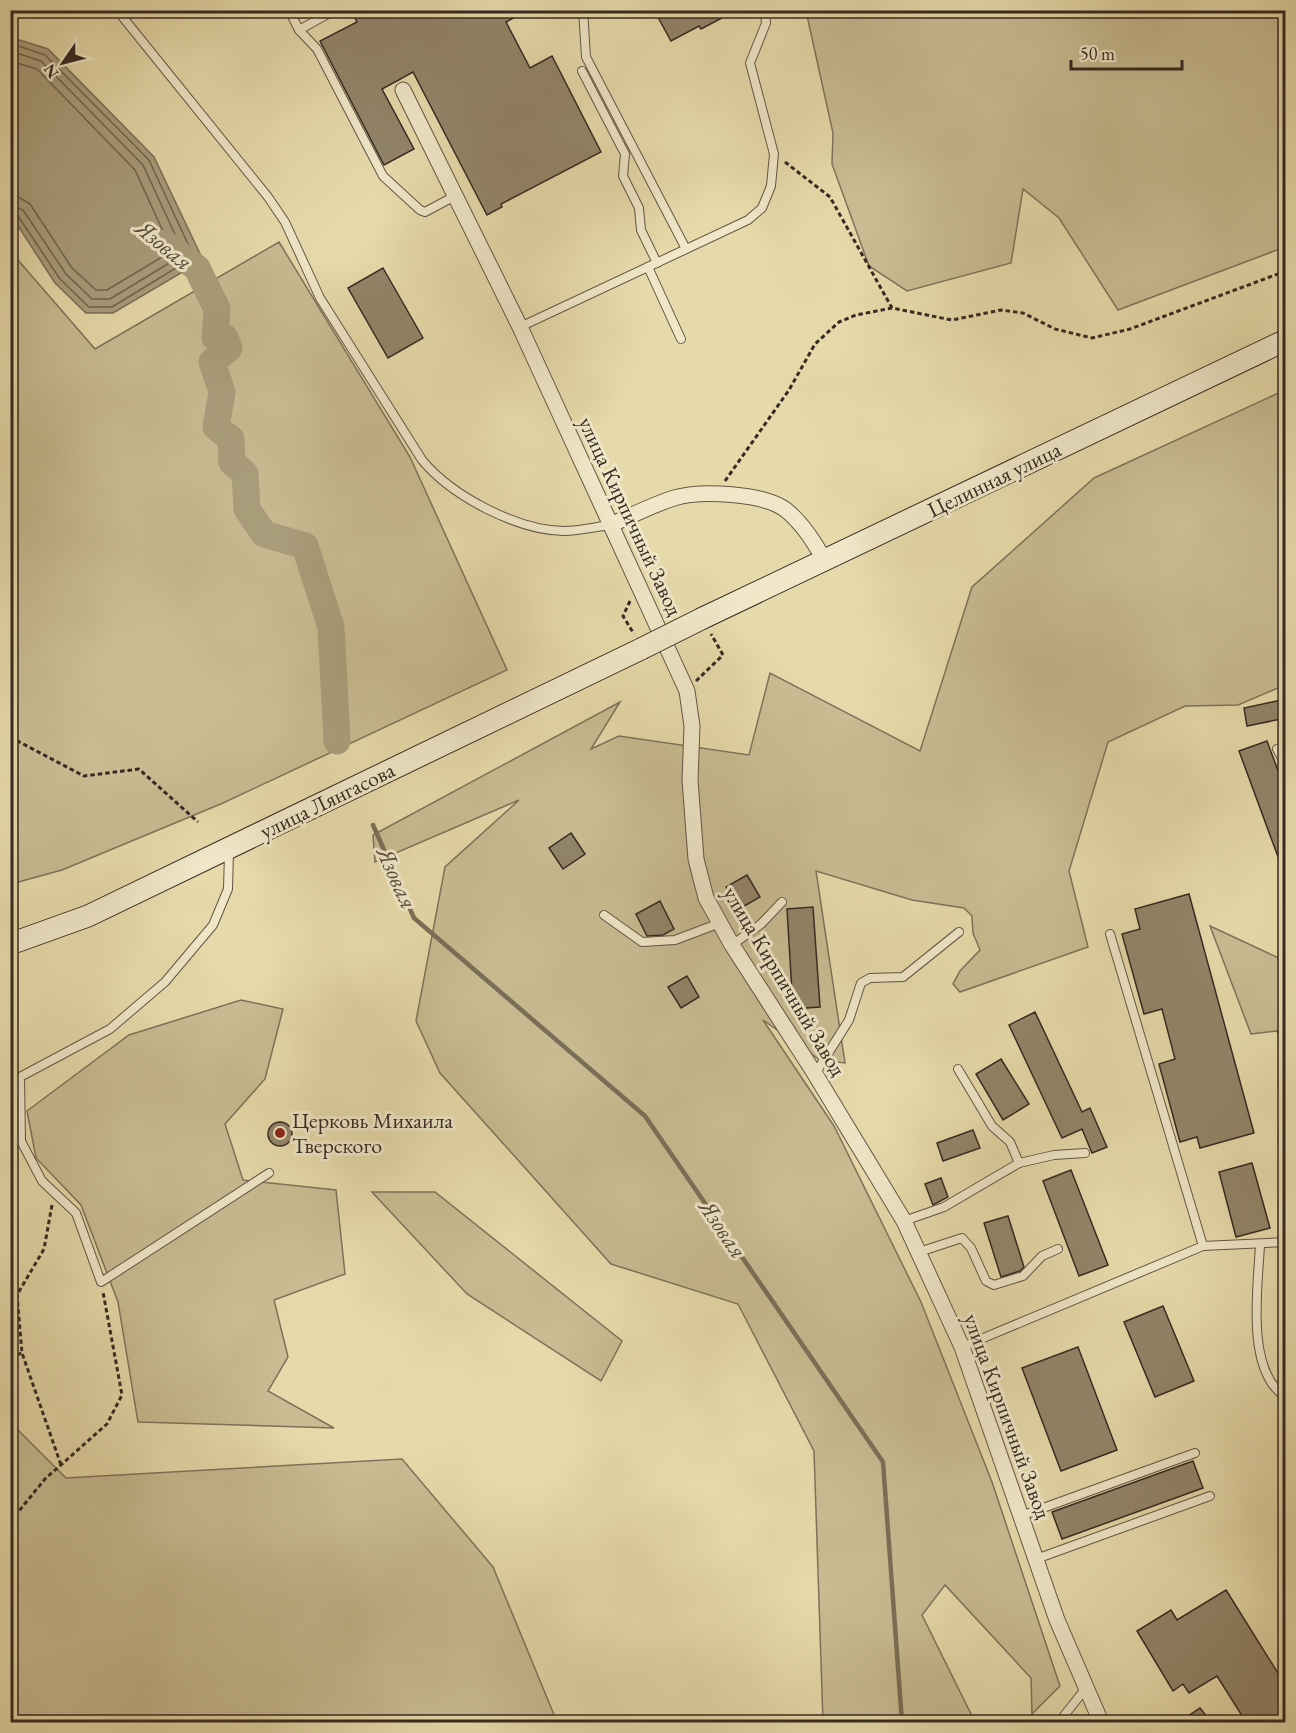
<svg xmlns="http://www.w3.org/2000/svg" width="1296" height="1733" font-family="'EB Garamond',serif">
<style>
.green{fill:#c9bc93;stroke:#7f725b;stroke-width:1.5}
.water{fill:#aa9e7c;stroke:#7b6f58;stroke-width:1.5}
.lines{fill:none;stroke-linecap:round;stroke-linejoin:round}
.shore{stroke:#706450;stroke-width:1.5}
.stream{stroke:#7b6f58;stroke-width:4.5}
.river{stroke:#aa9e7c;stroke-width:27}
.building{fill:#928569;stroke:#352923;stroke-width:1.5}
.lane-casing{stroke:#625545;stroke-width:10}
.street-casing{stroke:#625545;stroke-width:17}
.secondary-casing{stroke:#352923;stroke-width:23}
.path{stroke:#352923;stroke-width:3;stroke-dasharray:4.5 3;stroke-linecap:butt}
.lane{stroke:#efe7c8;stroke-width:8}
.street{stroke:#efe7c8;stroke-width:15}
.secondary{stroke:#efe7c8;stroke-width:21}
.secondary-bridge-casing{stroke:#352923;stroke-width:23;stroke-linecap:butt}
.secondary-bridge{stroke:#efe7c8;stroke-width:21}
.poi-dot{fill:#8f2418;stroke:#efe7c8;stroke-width:2}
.labels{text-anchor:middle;stroke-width:6;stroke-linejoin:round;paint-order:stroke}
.street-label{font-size:22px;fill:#352923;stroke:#efe7c8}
.poi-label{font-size:22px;fill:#352923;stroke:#efe7c8;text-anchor:start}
.water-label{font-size:24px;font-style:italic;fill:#584c3e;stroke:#efe7c8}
</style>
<rect width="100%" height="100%" fill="#e7daaa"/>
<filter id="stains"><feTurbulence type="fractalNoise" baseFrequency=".00333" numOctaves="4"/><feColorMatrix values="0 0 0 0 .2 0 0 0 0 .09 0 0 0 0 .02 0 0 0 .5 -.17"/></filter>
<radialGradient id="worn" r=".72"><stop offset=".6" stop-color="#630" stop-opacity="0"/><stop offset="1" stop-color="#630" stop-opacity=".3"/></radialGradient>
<g class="green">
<polygon points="806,11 1285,11 1285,247 1118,310 1059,218 1023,189 1011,263 907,291 869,266 832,164 833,133"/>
<polygon points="279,242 410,457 507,670 223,803 62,870 11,884 11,252 95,349"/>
<polygon points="1285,390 1285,685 1238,705 1185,706 1108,742 1069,871 1088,947 960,992 953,984 960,971 980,950 973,933 972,916 964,908 912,900 816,871 845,1063 820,1060 763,1020 834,1126 921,1302 992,1482 1060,1686 1032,1714 1031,1678 945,1585 922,1615 975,1722 823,1722 814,1451 738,1304 611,1264 440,1073 416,1021 445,867 519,800 375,862 373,835 620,702 591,749 619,736 749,755 770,673 920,751 972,587 1094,478"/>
<polygon points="1210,926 1285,961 1285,1052 1277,1031 1251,1034"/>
<polygon points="241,1000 283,1009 265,1079 225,1124 243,1180 336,1190 345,1274 274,1300 288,1357 268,1391 334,1428 138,1422 118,1302 81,1205 36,1158 27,1111 129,1035"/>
<polygon points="372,1192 435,1192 622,1341 601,1381 467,1294"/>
<polygon points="11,1423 66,1478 402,1459 493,1567 557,1722 11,1722"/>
</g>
<polygon class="water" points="10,37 48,49 154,157 203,260 113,313 86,313 55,283 11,215"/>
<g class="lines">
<g class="shore">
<polyline points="10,43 45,55 149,160 194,257 112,307 89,307 60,279 18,216 10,213"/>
<polyline points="10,51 41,61 143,165 184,254 110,299 92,299 66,274 23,210 10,205"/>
<polyline points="10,61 37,69 135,170 172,251 107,290 96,290 72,268 30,204 20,198 10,196"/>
</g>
<polyline class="stream" points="373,825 414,918 645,1116 883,1462 902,1722"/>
<polyline class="river" points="164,243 197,268 217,309 215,338 225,338 229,348 212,362 222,392 216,427 231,439 232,462 245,474 247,509 264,534 305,546 331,627 337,741"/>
</g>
<g class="building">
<polygon points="351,10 528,10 506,22 530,68 552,56 601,152 501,204 502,207 487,215 413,72 382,89 414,149 384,165 320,41 357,22"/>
<polygon points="654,10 737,10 701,29 699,26 671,41"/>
<polygon points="383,268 423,338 388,358 348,288"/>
<polygon points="1286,699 1286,718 1247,726 1244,708"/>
<polygon points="1267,741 1286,792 1284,873 1239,751"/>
<polygon points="571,833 585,854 563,869 549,848"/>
<polygon points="747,875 760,897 739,909 726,887"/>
<polygon points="1189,894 1254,1133 1200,1148 1197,1137 1180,1142 1159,1064 1175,1059 1162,1009 1144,1014 1122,934 1140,929 1135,909"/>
<polygon points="660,901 674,929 663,935 647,936 636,914"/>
<polygon points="813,907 820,1007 793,1009 787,909"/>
<polygon points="687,976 699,997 681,1008 668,987"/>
<polygon points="1035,1012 1082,1112 1090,1108 1107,1147 1092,1153 1082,1129 1062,1138 1009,1025"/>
<polygon points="1001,1059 1029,1104 1003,1120 976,1074"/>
<circle cx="280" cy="1134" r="12"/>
<polygon points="973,1130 980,1148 943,1161 937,1143"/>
<polygon points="1252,1163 1270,1228 1236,1237 1219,1172"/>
<polygon points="1071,1170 1108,1265 1079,1276 1043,1181"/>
<polygon points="941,1178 948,1197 933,1205 925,1184"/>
<polygon points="1008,1216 1024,1267 1020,1271 1001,1277 984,1223"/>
<polygon points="1163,1306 1194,1381 1155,1397 1124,1322"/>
<polygon points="1078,1347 1117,1450 1061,1471 1022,1368"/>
<polygon points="1193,1461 1203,1488 1062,1539 1052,1512"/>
<polygon points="1226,1590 1286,1686 1286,1722 1246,1722 1217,1676 1189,1693 1183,1684 1173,1691 1137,1631 1171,1610 1177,1620"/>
<polygon points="1200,1708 1211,1722 1179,1722"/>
</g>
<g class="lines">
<defs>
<g id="lane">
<path d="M117,10L268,197L285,222L320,298L422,460C452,496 516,530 564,531C579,531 595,527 610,525"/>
<polyline points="289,10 299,30 317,49 383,176 420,210 425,212 455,196"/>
<polyline points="583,10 586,57 686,249"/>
<polyline points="299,30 335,10"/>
<polyline points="582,71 625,154 623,176 639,208 641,230 657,263"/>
<polyline points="648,267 681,339"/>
<polyline points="520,327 748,220 762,208 771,186 774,154 750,63 766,23 765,10"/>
<polyline points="1277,749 1286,766"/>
<polyline points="229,852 228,889 213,925 165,982 110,1029 20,1077 21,1141 42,1181 76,1213 101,1282 269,1173"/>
<polyline points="604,915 642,942 675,940 720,923"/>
<polyline points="1110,934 1203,1246"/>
<polyline points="732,945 761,924 782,902"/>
<polyline points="815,1074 849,1020 861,983 870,978 903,977 959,932"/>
<polyline points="1019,1163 1054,1155 1085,1153"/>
<polyline points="904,1221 944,1207 1019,1163 1010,1142 992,1126 958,1069"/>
<path d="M1260,1245C1258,1286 1245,1372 1286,1397"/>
<polyline points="919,1252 962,1238 971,1248 986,1281 994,1285 1023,1276 1042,1256 1058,1249"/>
<polyline points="962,1347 1203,1246 1286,1242"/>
<polyline points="1021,1516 1195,1453"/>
<polyline points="1036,1559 1210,1496"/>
<polyline points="1059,1722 1086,1688"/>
</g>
<g id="street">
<polyline points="403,90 520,327 687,691 692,726 690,780 696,859 706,898 732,945 815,1074 904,1221 962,1347 1057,1620 1101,1722"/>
<path d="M610,525C631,516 652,505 674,498C700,490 764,493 786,510C803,524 814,542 825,561"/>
</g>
<g id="secondary">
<polyline points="703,618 1286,340"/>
<polyline points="10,944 88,916 641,649"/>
</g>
</defs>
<use href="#lane" class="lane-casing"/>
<use href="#street" class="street-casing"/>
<use href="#secondary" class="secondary-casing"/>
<g class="path">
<polyline points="785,162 830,197 892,308"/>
<polyline points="725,481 789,390 815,344 839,322 856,315 892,308 952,320 1001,310 1023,313 1055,329 1092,338 1130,329 1286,271"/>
<polyline points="630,601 623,616 634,634"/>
<polyline points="696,681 723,655 711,634"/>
<polyline points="10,737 84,776 139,769 198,822"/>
<polyline points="10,1164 16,1152"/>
<polyline points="52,1205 44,1249 17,1295 22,1353 61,1465"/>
<polyline points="10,1357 22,1353"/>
<polyline points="10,1522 45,1479 107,1424 122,1395 103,1292"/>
</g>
<use href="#lane" class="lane"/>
<use href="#street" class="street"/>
<use href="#secondary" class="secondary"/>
<defs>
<polyline id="secondary-bridge" points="641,649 703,618"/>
</defs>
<use href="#secondary-bridge" class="secondary-bridge-casing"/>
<use href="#secondary-bridge" class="secondary-bridge"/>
</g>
<circle class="poi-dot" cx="280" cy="1133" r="6"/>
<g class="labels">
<g class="street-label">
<text transform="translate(994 479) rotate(-26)" y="8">Целинная улица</text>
<text transform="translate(631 516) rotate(65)" y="8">улица Кирпичный Завод</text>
<text transform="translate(327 800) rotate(-26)" y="8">улица Лянгасова</text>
<text transform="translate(785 981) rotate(59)" y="8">улица Кирпичный Завод</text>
<text transform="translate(1008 1416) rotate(70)" y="8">улица Кирпичный Завод</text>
</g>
<g class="poi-label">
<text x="292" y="1128">Церковь Михаила<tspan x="292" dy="25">Тверского</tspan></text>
</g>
<g class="water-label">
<text transform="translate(164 245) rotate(39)" y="8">Язовая</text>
<text transform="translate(397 878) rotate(66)" y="8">Язовая</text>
<text transform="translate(723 1229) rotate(56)" y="8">Язовая</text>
</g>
</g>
<rect width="1296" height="1733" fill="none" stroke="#e7daaa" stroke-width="36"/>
<rect x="12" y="12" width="1272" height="1709" fill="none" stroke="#352923" stroke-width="3"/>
<rect x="18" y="18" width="1260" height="1697" fill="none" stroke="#352923" stroke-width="1.5"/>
<g transform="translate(63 63) rotate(235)" stroke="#efe7c8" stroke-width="4.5" paint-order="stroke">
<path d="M0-4.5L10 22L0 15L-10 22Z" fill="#352923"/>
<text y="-9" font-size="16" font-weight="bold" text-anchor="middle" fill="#352923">N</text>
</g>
<path d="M1071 60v9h111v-9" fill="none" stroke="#352923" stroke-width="3"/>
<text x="1080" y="60" font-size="18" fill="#352923" stroke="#efe7c8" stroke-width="4.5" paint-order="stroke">50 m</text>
<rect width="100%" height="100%" filter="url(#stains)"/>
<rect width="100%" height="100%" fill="url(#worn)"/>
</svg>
